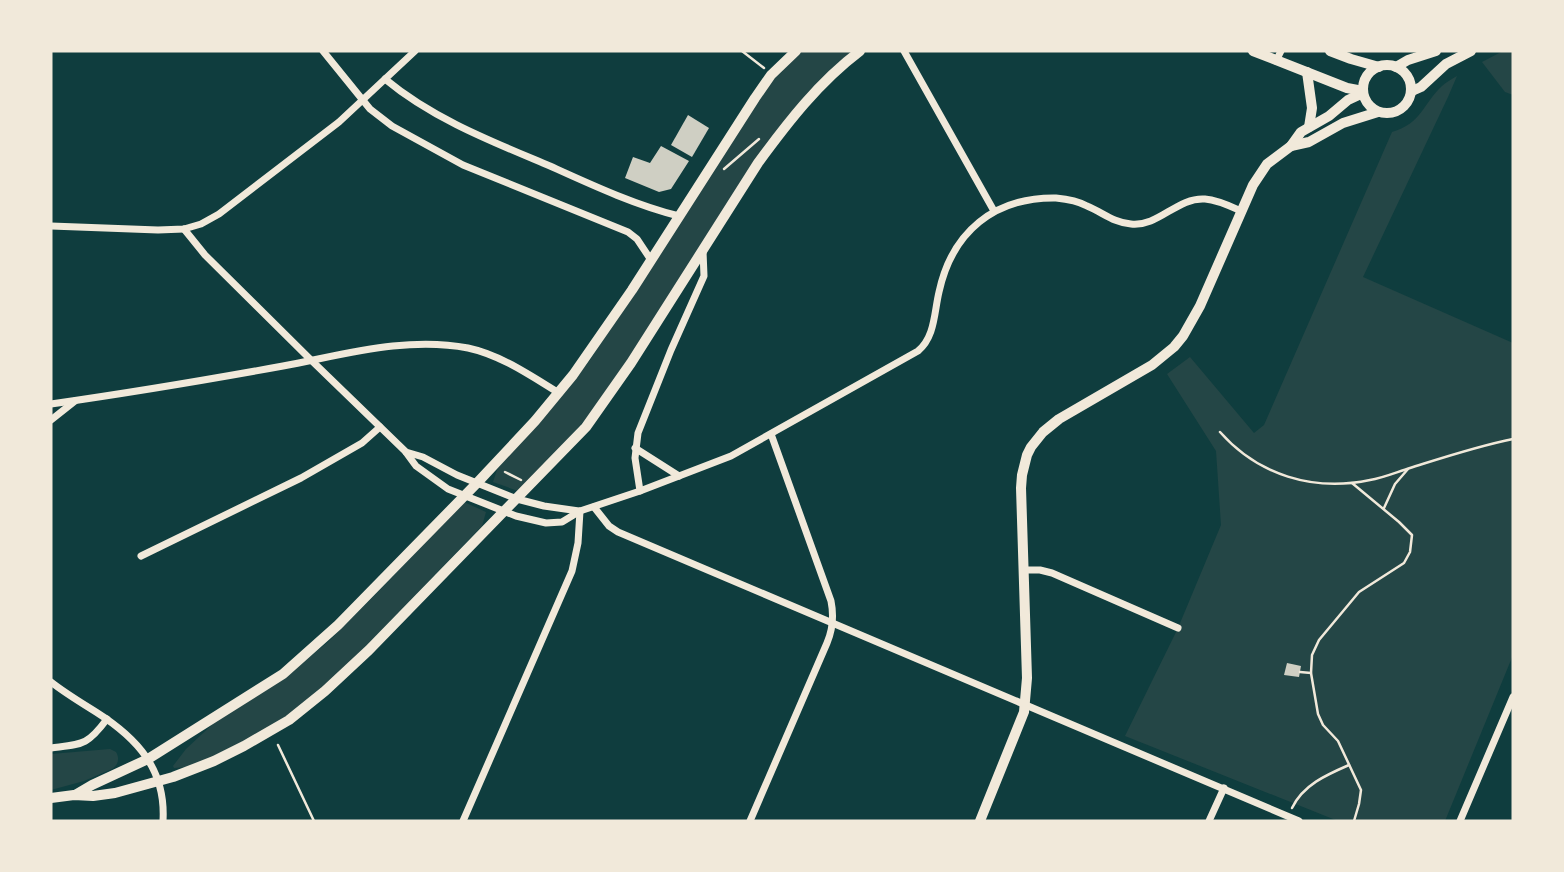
<svg xmlns="http://www.w3.org/2000/svg" width="1564" height="872" font-family="'Asap Condensed',sans-serif">
<style>
.green{fill:#244646}
.building{fill:#cfcfc3}
.lines{fill:none;stroke-linecap:round;stroke-linejoin:round}
.path{stroke:#f1e9da;stroke-width:2.5}
.minor{stroke:#f1e9da;stroke-width:7}
.secondary{stroke:#f1e9da;stroke-width:10}
</style>
<rect width="100%" height="100%" fill="#0f3d3e"/>
<g class="green">
<path d="M801,51H852C799,95 762,150 725,208C687,267 650,329 610,387C583,426 550,458 518,491L493,482L497,470L504,460L577,377L590,360L767,86Z"/>
<polygon points="1503,51 1513,51 1513,95 1505,92 1482,62"/>
<path d="M1457,76L1448,97L1363,277L1513,343V655L1445,821H1338L1125,736L1178,628L1221,525L1216,451L1167,374L1190,357L1254,433L1264,425L1392,132C1422,123 1422,105 1442,86C1446,82 1452,79 1457,76Z"/>
<polygon points="464,502 486,512 482,526 337,676 284,719 250,739 212,757 188,767 174,768 173,766 186,749 216,721 280,681 328,642 373,597"/>
<path d="M110,749L116,752C120,759 118,765 112,769L84,781L51,790V754Z"/>
</g>
<g class="building">
<polygon points="688,115 709,128 692,157 671,145"/>
<polygon points="661,146 689,161 671,189 659,192 625,178 633,157 650,163"/>
<polygon points="1287,663 1301,666 1299,677 1284,675"/>
</g>
<g class="lines">
<g class="path">
<polyline points="742,51 764,68"/>
<polyline points="724,169 759,139"/>
<path d="M1220,432C1258,475 1313,492 1370,480C1383,478 1397,472 1410,468C1445,457 1478,446 1513,439"/>
<polyline points="505,472 521,480"/>
<polyline points="1352,483 1399,522 1412,535 1410,552 1404,563 1359,592 1319,640 1312,655 1311,673 1318,714 1323,725 1338,741 1361,790 1359,804 1354,821"/>
<polyline points="1384,508 1395,484 1408,469"/>
<polyline points="1300,672 1311,673"/>
<polyline points="278,745 314,821"/>
<path d="M1292,808C1303,785 1326,775 1349,765"/>
</g>
<g class="minor">
<polyline points="323,51 370,109 392,126 463,165 628,232 637,239 651,260"/>
<polyline points="904,51 994,211"/>
<polyline points="1276,61 1281,51"/>
<path d="M385,79C433,119 493,142 550,166C592,185 635,205 679,216"/>
<polyline points="51,226 158,230 184,229 201,224 219,214 339,122 415,51"/>
<path d="M184,229L205,255L311,360L405,451L416,466L448,489L516,516L546,523L562,522L580,511L640,491L731,456L918,351C935,337 934,313 939,292C952,232 994,197 1056,198C1067,199 1078,201 1087,206C1102,212 1114,223 1131,224C1159,227 1177,197 1205,199C1218,200 1230,206 1241,211"/>
<path d="M51,404C128,393 206,380 283,366C343,355 406,336 468,348C501,355 531,376 559,393"/>
<polyline points="51,420 75,401"/>
<polyline points="635,448 679,476"/>
<polyline points="406,452 423,457 457,475 517,499 544,506 579,511"/>
<polyline points="640,491 635,458 638,433 671,350 704,276 703,251"/>
<polyline points="594,507 609,526 618,532 1299,821"/>
<polyline points="141,556 301,478 362,443 380,427"/>
<polyline points="1023,570 1040,570 1052,573 1178,628"/>
<path d="M51,682C65,693 80,702 96,712C137,738 166,769 163,821"/>
<path d="M51,748C82,744 87,746 107,719"/>
<polyline points="463,821 572,571 578,543 580,511"/>
<path d="M750,821L827,643C833,629 834,616 831,601L771,434"/>
<polyline points="1209,821 1224,788"/>
<polyline points="1460,821 1513,697"/>
</g>
<g class="secondary">
<polyline points="1253,51 1347,88 1363,91"/>
<polyline points="1330,51 1351,59 1379,67"/>
<circle cx="1387" cy="89" r="24"/>
<polyline points="1396,67 1408,60 1436,51"/>
<polyline points="1307,72 1312,108 1309,127"/>
<polyline points="1412,91 1421,87 1446,64 1471,51"/>
<polyline points="1291,146 1309,142 1343,123 1378,112"/>
<polyline points="75,795 92,785 148,759 283,674 338,625 477,483 535,421 573,375 632,290 755,98 771,75 796,51"/>
<path d="M51,798L74,795L93,796L115,793L173,777L214,761L244,746L289,720L325,691L369,650L586,427L631,363L758,163C788,122 819,82 860,51"/>
<polyline points="980,821 1024,712 1027,678 1021,488 1022,475 1027,455 1031,447 1043,432 1059,419 1152,365 1174,347 1183,336 1200,306 1253,185 1267,164 1291,146 1301,132 1329,116 1348,100 1363,93"/>
</g>
</g>
<rect width="1564" height="872" fill="none" stroke="#f1e9da" stroke-width="105"/>
</svg>
